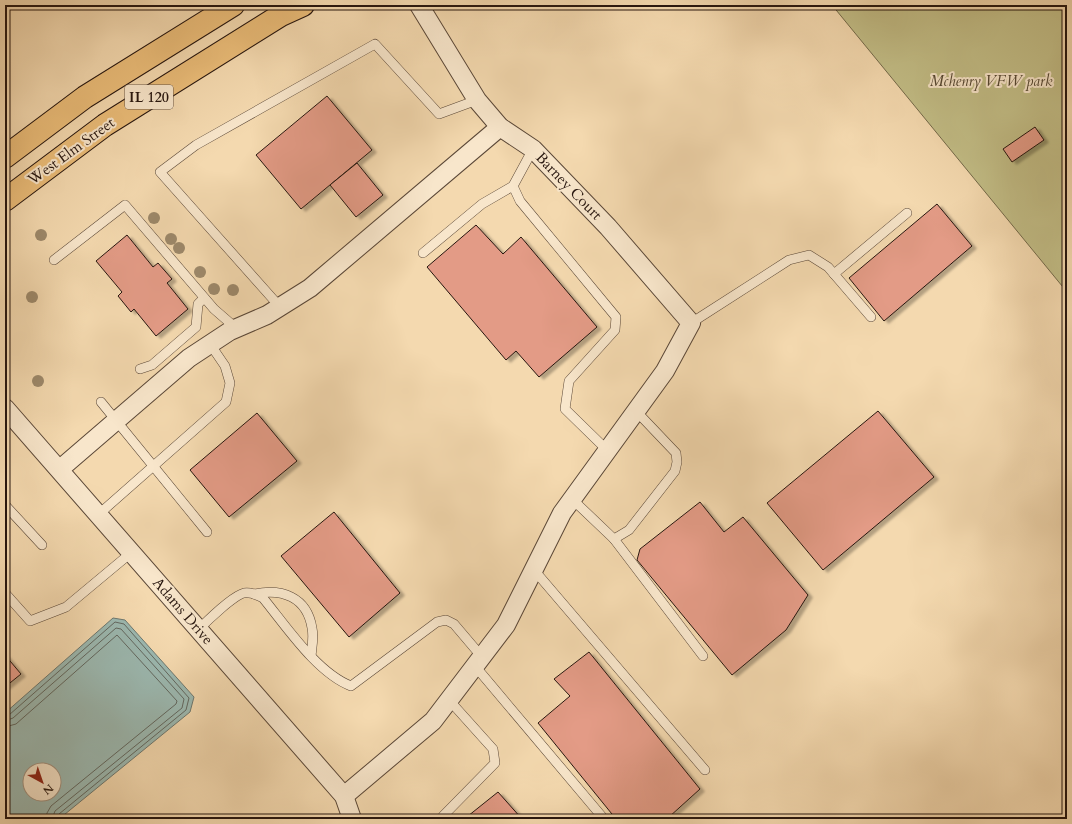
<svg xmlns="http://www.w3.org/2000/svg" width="1072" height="824" font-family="Cardo,serif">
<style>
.green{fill:#c2bd86;stroke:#746a4a}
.water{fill:#9cb9b1;stroke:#6d7870;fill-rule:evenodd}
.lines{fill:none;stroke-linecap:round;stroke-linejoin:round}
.shore{stroke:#626860;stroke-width:1}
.building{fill:#e39b86;stroke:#27160f;filter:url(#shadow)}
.service-casing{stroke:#5a4737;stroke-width:10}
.minor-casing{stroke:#5a4737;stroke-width:20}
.primary-casing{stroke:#27160f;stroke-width:24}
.service{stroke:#f8e6cb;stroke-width:9}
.minor{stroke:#f8e6cb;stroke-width:18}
.primary{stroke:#eabc78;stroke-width:22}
.tree{fill:#9d896b}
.labels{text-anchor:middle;stroke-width:4;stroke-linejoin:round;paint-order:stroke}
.shield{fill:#f8e6cb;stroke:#665447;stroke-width:1}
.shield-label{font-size:14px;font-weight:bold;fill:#27160f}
.park-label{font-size:15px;font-style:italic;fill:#564833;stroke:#f8e6cb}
.street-label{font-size:15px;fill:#27160f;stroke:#f8e6cb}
</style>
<defs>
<filter id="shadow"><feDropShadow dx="4.5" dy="2.5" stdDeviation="1" flood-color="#0004"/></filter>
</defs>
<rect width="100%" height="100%" fill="#f4d9af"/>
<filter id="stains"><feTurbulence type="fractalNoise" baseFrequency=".005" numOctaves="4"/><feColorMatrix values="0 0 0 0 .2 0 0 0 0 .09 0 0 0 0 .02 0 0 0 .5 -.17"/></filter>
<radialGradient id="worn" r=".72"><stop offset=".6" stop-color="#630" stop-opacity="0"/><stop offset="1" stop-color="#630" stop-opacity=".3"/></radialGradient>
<polygon class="green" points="832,5 1067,5 1067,292"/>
<path class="water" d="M113,618L125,620L194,697L190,712L59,819H5V713ZM30,770H54V794H30Z"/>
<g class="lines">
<g class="shore">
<polyline points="5,716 9,715 115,622 124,624 189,698 186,710 59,814 57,819"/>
<polyline points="5,721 13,718 116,628 121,629 184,699 182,708 55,811 52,819"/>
<polyline points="5,727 16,724 117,635 177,701 176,704 51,806 47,813 46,819"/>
</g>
</g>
<g class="building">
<polygon points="327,96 372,150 301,209 256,155"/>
<polygon points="1035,127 1044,140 1012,162 1003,149"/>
<polygon points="357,163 383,195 356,217 330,185"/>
<polygon points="937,204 972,246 884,321 849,278"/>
<polygon points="476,225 503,254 521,237 597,327 539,377 516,351 506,360 427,267"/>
<polygon points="127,235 153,267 158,263 172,279 167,283 188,309 156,336 134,309 131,312 118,296 122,292 96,261"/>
<polygon points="878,411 934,477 823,570 767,503"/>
<polygon points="257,413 297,461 229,517 190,470"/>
<polygon points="700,502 724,532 743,517 808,595 786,630 732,675 637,560 640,549"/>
<polygon points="334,512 400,593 349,637 281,556"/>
<polygon points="589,652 700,789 669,817 671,819 616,819 538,723 570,696 554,679"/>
<polygon points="5,655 21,674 5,687"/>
<polygon points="498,792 522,819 470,819 468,816"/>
</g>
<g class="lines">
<defs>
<g id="service">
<polyline points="533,149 513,186 520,201 616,317 615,330 569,381 565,409 607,450"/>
<polyline points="423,253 482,204 513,186"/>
<polyline points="54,260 125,205 214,309 237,329"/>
<polyline points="834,274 907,213"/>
<polyline points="280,307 160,172 196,145 375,44 439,114 477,100"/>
<polyline points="691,323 789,260 809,255 828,267 871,317"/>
<polyline points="140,369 152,365 196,327 198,304 204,298"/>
<polyline points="101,402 207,532"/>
<polyline points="572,499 614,539 629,530 675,471 677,462 676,453 636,411"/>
<polyline points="5,505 42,545"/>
<polyline points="99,514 226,402 230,383 225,366 210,344"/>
<polyline points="614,539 703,656"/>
<polyline points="534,570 705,770"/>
<polyline points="5,593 30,621 66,607 132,552"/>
<path d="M254,594C282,588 307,597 312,628C314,637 312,647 311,656"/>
<path d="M199,629C208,620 233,596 244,593C251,592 257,595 263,598C286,626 317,673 351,686L437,622L446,620L454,624L482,657"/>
<polyline points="475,666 604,819"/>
<polyline points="443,819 443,816 495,763 493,749 449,700"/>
</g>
<g id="minor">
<polyline points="5,408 344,796 352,819"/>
<polyline points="60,469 189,358 230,331 267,315 310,288 500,127"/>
<polyline points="344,796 433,721 506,625 562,513 665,371 691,323 608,227 533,149 500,127 477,100 419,5"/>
</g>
<g id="primary">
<polyline points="5,157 85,97 233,5"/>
<polyline points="5,200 105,125 281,15 303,5"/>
</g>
</defs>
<use href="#service" class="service-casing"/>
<use href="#minor" class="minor-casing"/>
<use href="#primary" class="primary-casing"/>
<use href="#service" class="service"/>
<use href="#minor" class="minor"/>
<use href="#primary" class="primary"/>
</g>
<g class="tree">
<circle cx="154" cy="218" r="6"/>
<circle cx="41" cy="235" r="6"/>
<circle cx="171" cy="239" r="6"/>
<circle cx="179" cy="248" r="6"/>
<circle cx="200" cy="272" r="6"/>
<circle cx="214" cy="289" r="6"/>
<circle cx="233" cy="290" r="6"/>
<circle cx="32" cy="297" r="6"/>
<circle cx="38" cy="381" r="6"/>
</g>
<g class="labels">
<rect class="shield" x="125" y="85" width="48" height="24" rx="3"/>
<g class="shield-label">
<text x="149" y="102">IL 120</text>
</g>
<g class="park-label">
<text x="991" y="86">Mchenry VFW park</text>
</g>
<g class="street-label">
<text transform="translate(71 151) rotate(-36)" y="5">West Elm Street</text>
<text transform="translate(569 186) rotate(46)" y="5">Barney Court</text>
<text transform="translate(183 611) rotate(49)" y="5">Adams Drive</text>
</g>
</g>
<rect width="1072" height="824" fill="none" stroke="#f4d9af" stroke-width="20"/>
<rect x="6" y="6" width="1060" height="812" fill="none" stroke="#27160f" stroke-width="2"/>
<rect x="10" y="10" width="1052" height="804" fill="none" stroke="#27160f"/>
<g transform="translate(42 782) rotate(140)"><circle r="19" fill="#f8e6cb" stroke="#a49380"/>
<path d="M0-3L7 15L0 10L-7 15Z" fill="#8f2418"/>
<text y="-6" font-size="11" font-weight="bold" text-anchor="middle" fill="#27160f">N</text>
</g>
<rect width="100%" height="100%" filter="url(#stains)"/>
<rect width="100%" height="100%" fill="url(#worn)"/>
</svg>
